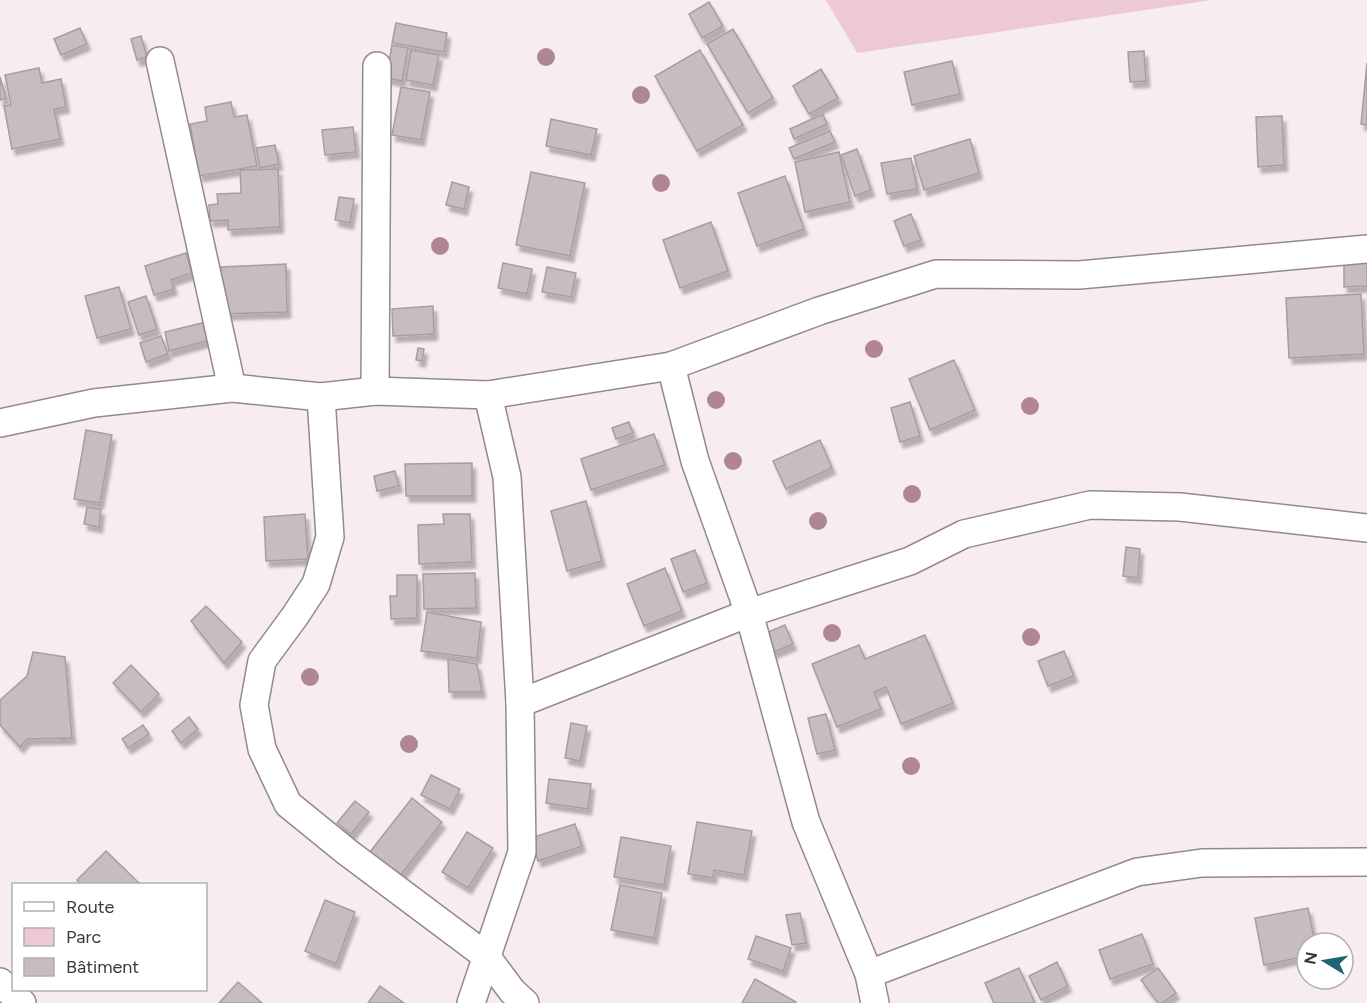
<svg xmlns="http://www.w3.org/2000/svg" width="1367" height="1003" font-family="Figtree,sans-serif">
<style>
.green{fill:#ecc9d3}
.building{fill:#c7bcbf;stroke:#a89da0;stroke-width:1.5;filter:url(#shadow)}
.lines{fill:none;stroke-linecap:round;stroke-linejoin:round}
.minor-casing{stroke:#94898c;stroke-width:30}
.minor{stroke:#fff;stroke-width:27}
.tree{fill:#b08695}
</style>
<defs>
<filter id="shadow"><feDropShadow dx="3.5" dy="6" stdDeviation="1.5" flood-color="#0004"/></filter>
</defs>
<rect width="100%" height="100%" fill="#f7ecef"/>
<polygon class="green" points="826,0 1212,0 857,53"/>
<g class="building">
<polygon points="709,2 723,26 702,38 689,14"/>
<polygon points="396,23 447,33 444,52 392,43"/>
<polygon points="80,28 87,44 61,55 54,39"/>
<polygon points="733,29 773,98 748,113 707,44"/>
<polygon points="141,36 147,57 137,60 131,39"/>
<polygon points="392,45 408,48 402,81 386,78"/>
<polygon points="411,50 439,55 433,85 406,80"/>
<polygon points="700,50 743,125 697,151 655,76"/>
<polygon points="1144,51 1146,81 1130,82 1128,52"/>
<polygon points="952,61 960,94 912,105 904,72"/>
<polygon points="1367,63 1367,125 1361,124"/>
<polygon points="39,68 42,83 61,79 66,107 54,109 60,139 12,149 4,106 11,105 5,75"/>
<polygon points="821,69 838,98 809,114 793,86"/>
<polygon points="0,77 6,98 0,100"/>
<polygon points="401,87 430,92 421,140 392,135"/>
<polygon points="231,102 234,117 247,115 257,166 199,176 190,124 207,121 205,107"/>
<polygon points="823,114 827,124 794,139 790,129"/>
<polygon points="1282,116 1284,165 1258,167 1256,117"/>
<polygon points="551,119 597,129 591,155 546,146"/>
<polygon points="353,127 356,152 325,155 322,130"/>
<polygon points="830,131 835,142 794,159 789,148"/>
<polygon points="970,139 979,173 924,190 914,156"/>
<polygon points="275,145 279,164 260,168 256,148"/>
<polygon points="857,149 871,190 855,196 841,155"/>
<polygon points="839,152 850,202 805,212 795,162"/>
<polygon points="911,158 917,189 887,194 881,163"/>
<polygon points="278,169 280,227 228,230 228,220 210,221 209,205 218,204 217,194 241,193 240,170"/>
<polygon points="531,172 585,183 570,256 516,245"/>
<polygon points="785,176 804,229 757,246 738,193"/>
<polygon points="452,182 469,187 464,209 446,205"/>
<polygon points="339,197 354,199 350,223 335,220"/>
<polygon points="911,214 921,240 904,246 894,221"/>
<polygon points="711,222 728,271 680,288 663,240"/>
<polygon points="186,253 192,273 171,280 174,289 154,295 145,266"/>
<polygon points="1367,260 1367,286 1344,287 1344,261"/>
<polygon points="503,263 532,269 527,294 498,288"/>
<polygon points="286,264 287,312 222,314 221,267"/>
<polygon points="547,267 576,273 571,297 542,292"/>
<polygon points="119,287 131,329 97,338 85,296"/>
<polygon points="1361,294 1364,354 1289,358 1286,298"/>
<polygon points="146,296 157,329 139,335 128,302"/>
<polygon points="433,306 434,334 393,336 392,309"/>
<polygon points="206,322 210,340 169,351 165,332"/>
<polygon points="161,336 168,354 146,362 140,343"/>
<polygon points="418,348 424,349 422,361 416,360"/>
<polygon points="954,360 975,410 930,430 909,379"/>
<polygon points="910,402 920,436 900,442 891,408"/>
<polygon points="629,422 633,433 616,439 612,428"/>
<polygon points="86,430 112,435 100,503 74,499"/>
<polygon points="654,434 665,465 591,490 581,459"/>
<polygon points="820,440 832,468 786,489 773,461"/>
<polygon points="472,463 472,496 406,496 405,464"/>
<polygon points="395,471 399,486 377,491 374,476"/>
<polygon points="586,501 602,561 567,571 551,511"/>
<polygon points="87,507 101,509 99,527 84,524"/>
<polygon points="305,514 308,559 266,561 264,517"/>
<polygon points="443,514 470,514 472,562 419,564 418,525 444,524"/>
<polygon points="1126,547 1140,549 1138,578 1123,576"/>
<polygon points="695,550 707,583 683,592 671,559"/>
<polygon points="665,568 682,611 644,626 627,584"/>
<polygon points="475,573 476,608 424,609 423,574"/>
<polygon points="397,575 417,575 417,618 391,619 390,596 397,596"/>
<polygon points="206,606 242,642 224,663 191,621"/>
<polygon points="427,612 481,622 477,658 421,651"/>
<polygon points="785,625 793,644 769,654 761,635"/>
<polygon points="925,635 953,703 901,724 886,687 874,692 881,709 837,727 812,664 859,645 865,659"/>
<polygon points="1064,651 1074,676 1048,686 1038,661"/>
<polygon points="33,652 65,657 72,738 27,739 20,747 0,725 0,700 27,676"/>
<polygon points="448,659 477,664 482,692 449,692"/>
<polygon points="131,665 159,694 141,712 113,683"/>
<polygon points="826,714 835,750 817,754 808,718"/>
<polygon points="189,717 198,729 181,743 172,731"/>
<polygon points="571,723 587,726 580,761 565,758"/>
<polygon points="143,725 149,734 128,748 122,739"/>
<polygon points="431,775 460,789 450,809 421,795"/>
<polygon points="549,779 591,784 588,809 546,803"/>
<polygon points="412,798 442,822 400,876 370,852"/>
<polygon points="355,801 369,812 351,834 337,823"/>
<polygon points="697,822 752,831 744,875 714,870 713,878 688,874"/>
<polygon points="575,824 582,846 538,861 531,838"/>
<polygon points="467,832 493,848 468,888 442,872"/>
<polygon points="621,837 671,846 664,885 614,877"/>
<polygon points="106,851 140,884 81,884 77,880"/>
<polygon points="620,885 662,893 654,938 611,930"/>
<polygon points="325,900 355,912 336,964 305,951"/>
<polygon points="1308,908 1315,943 1307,943 1307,956 1264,965 1255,918"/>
<polygon points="800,913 806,943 792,945 786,915"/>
<polygon points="1142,934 1153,964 1110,979 1099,950"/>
<polygon points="756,936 791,948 783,971 748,959"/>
<polygon points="1057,962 1068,986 1041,1000 1029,976"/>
<polygon points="1019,968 1035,1003 994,1003 985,983"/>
<polygon points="1158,968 1176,993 1162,1003 1158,1003 1141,980"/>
<polygon points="755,979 796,1002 795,1003 742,1003"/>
<polygon points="238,982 262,1003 219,1003"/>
<polygon points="380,986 404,1003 368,1003"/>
</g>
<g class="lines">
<defs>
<g id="minor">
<polyline points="160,61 232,388"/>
<polyline points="671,366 695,461 749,613 806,822 869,974 875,1003"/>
<polyline points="375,391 377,66"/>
<polyline points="321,397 330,537 316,584 295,616 262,661 254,705 262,749 288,804 347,852 486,956 512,991 525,1003"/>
<polyline points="0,423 94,403 232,388 321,397 375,391 488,395 671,366 819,311 936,274 1079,275 1367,249"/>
<polyline points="520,703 749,613 910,561 964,534 1090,505 1180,507 1367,528"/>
<polyline points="869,974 1137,872 1202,863 1367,862"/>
<polyline points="0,982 22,1003"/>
<polyline points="471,1003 522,852 520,703 507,477 488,395"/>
</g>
</defs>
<use href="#minor" class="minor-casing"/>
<use href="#minor" class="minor"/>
</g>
<g class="tree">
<circle cx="546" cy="57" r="9"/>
<circle cx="641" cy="95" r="9"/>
<circle cx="661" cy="183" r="9"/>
<circle cx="440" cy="246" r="9"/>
<circle cx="874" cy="349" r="9"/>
<circle cx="716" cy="400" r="9"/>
<circle cx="1030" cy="406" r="9"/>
<circle cx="733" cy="461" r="9"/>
<circle cx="912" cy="494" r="9"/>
<circle cx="818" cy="521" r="9"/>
<circle cx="832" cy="633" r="9"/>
<circle cx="1031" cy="637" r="9"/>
<circle cx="310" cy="677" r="9"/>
<circle cx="409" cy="744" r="9"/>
<circle cx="911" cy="766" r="9"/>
</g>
<rect x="12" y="883" width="195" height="108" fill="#ffffff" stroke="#b1b0b0" stroke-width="1.5"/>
<rect x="24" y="902" width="30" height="9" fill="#ffffff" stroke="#b1b0b0" stroke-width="1.5"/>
<text x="66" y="913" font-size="18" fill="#3d393a">Route</text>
<rect x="24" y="928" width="30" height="18" fill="#ecc9d3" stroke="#b1b0b0" stroke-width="1.5"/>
<text x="66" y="943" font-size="18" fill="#3d393a">Parc</text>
<rect x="24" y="958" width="30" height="18" fill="#c7bcbf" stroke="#b1b0b0" stroke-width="1.5"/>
<text x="66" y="973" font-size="18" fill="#3d393a">Bâtiment</text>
<g transform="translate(1325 961) rotate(281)"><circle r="28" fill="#ffffff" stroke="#b1b0b0" stroke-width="1.5"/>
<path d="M0-4.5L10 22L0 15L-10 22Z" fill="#1e6674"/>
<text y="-9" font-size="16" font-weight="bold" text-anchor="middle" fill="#3d393a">N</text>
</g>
</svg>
